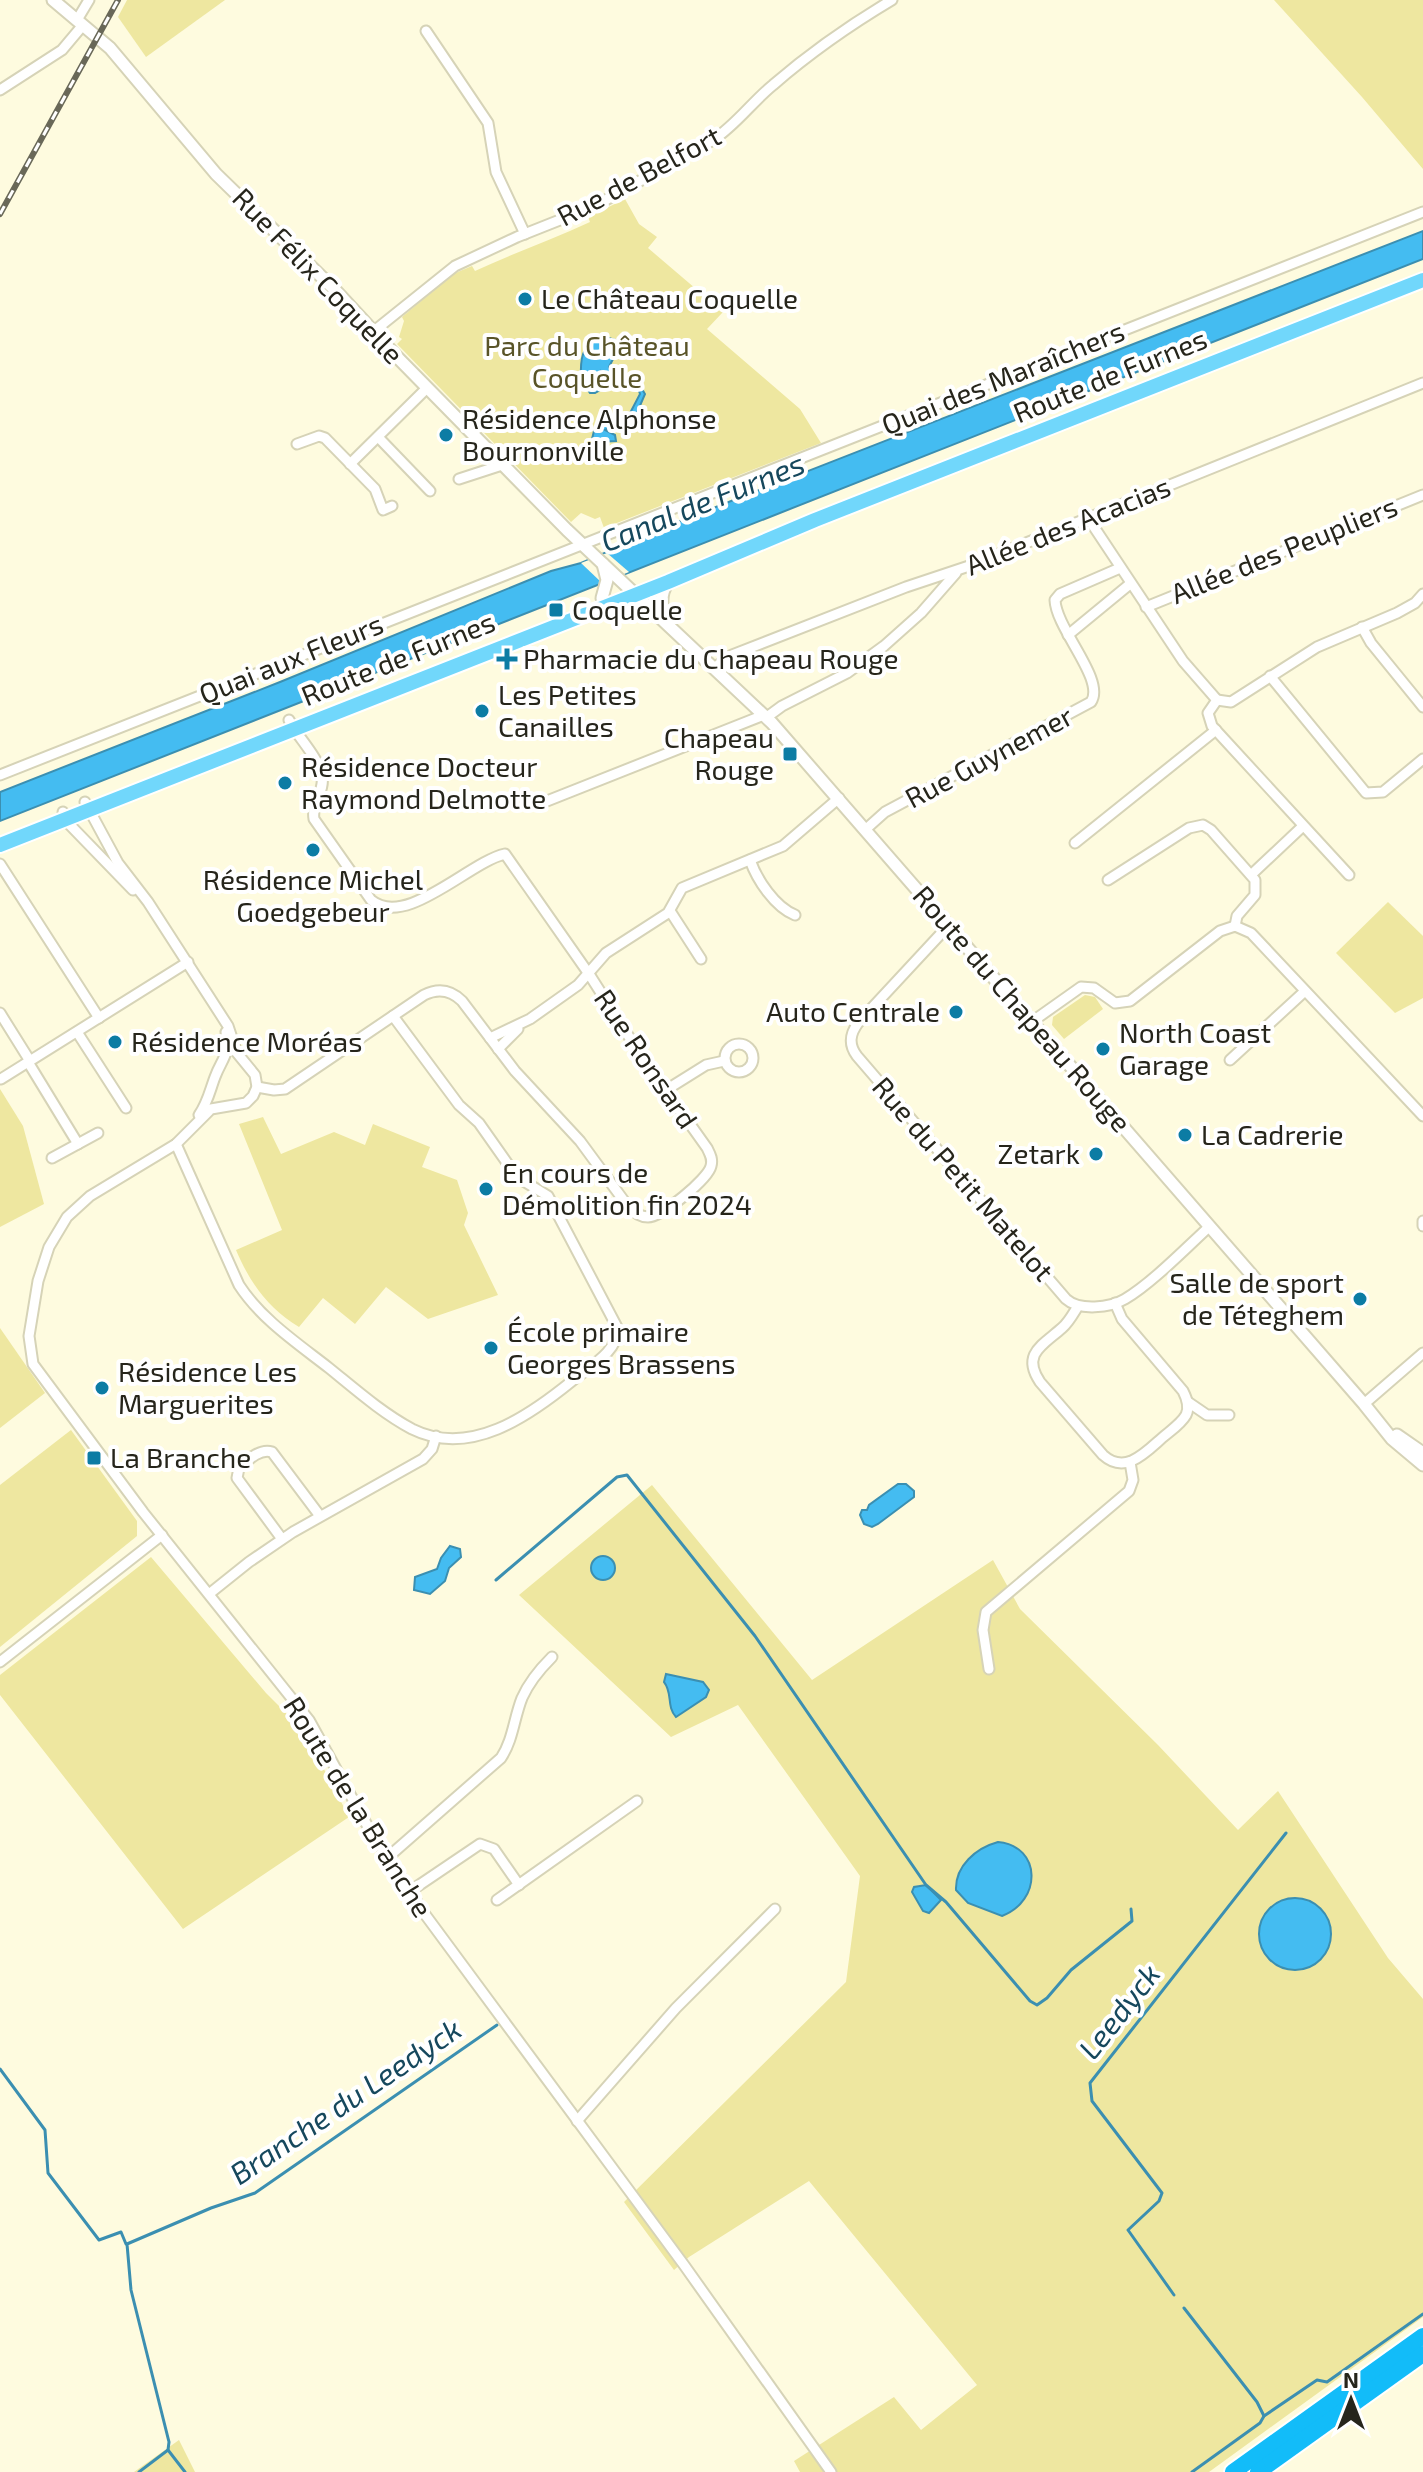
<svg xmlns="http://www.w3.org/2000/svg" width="1423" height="2472" font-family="'Exo 2',sans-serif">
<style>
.green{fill:#eee7a0}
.water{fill:#44bcf1;stroke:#3b8fb1;stroke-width:2}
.pier{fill:#fefbdf}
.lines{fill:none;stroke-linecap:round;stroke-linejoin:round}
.stream{stroke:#3b8fb1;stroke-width:3}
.minor-casing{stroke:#d6d3b7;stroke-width:13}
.tertiary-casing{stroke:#d6d3b7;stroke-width:15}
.primary-casing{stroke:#fff;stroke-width:18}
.motorway-casing{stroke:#fff;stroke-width:20}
.minor{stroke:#fff;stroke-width:9}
.tertiary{stroke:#fff;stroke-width:11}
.primary{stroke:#71d7fb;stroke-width:14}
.motorway{stroke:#12bcf9;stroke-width:16}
.rail-casing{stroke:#696858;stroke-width:6}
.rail{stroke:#fff;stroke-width:3;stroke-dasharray:9;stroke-linecap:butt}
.poi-dot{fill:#0c7ca4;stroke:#fff;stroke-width:3}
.labels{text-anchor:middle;stroke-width:8;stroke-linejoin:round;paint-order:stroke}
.street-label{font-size:28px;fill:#26251b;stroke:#fff}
.poi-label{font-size:28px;fill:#26251b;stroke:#fff;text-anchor:start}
.park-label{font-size:28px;fill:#595428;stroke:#fff}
.water-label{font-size:30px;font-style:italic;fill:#16485d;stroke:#fff}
</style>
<rect width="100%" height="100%" fill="#fefbdf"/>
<g class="green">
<polygon points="127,0 225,0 146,57 118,17"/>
<polygon points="1274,0 1423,0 1423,169 1362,97"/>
<path d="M625,199L639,224L657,237L648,248L723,312L707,329L800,409L821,443L604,528L600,517L595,519L581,513L571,522L397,344L402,339L399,337L404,321L402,317L453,274L472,266L475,271C513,253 552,240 590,222L588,217Z"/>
<polygon points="1388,902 1423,936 1423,998 1395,1013 1336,953"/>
<polygon points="1085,995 1095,997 1103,1009 1064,1039 1052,1025 1053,1017"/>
<polygon points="0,1089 23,1126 44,1204 0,1227"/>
<path d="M263,1117L281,1154L334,1132L365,1145L373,1124L430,1147L422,1167L457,1180L468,1213L464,1225L498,1295L428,1319L386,1287L355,1324L323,1298L299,1327C268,1308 250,1283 236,1250L282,1230L239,1124Z"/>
<polygon points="0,1328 45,1393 0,1428"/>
<polygon points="71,1430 137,1521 137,1536 0,1647 0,1485"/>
<polygon points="652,1485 812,1680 993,1560 1020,1609 1158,1745 1238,1830 1278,1791 1388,1958 1423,1999 1423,2317 1209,2472 800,2472 794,2461 894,2397 921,2430 977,2385 809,2181 689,2257 674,2270 624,2202 846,1982 860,1876 738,1705 671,1737 519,1595"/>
<polygon points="151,1557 266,1693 304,1731 349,1817 183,1929 0,1695 0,1675"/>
<polygon points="179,2440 195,2472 134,2472"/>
</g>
<g class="water">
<polygon points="1423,231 1423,259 0,821 0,792 280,682 551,571 581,563 685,519"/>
<path d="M602,336L615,340L620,345L619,355L613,359L609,367L613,373L619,375L617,378L601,371L602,389L595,393H590L581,380C580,360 581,344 602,336Z"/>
<polygon points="622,377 638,382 645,394 636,415 621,422 620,419 629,415 640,394 638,388 621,380"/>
<polygon points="617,420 617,423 605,430 615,435 616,441 597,442 592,439 594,431"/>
<polygon points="898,1484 906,1484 914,1491 914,1497 878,1524 872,1527 864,1524 860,1515 862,1510 867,1510 869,1505"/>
<polygon points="450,1546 460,1549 461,1557 449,1568 445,1581 430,1594 414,1590 415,1577 437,1569 441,1558"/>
<circle cx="603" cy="1568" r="12"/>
<path d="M666,1674L703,1682L709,1690L706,1697L676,1717C666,1706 673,1693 664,1682Z"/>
<path d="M998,1842C1042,1846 1042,1901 1002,1916L968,1903L956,1890C955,1866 976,1848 998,1842Z"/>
<polygon points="926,1885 941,1900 929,1913 923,1911 912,1892 914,1887"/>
<circle cx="1295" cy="1934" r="36"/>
</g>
<polygon class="pier" points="607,553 629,572 602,583 581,563"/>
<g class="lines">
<g class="stream">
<polyline points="496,1580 617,1477 627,1475 755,1636 926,1885 946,1902 1030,2001 1037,2005 1047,1998 1071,1970 1132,1921 1131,1909"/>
<polyline points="0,2069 45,2130 48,2173 99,2240 121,2232 126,2244"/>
<polyline points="1174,2295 1128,2230 1159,2201 1162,2193 1092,2101 1090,2083 1286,1833"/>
<polyline points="1184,2308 1257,2402 1264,2416 1260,2423 1192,2472"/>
<polyline points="1264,2416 1317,2380 1327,2382 1423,2314"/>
<polyline points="139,2472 168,2450"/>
<polyline points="185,2472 168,2450 169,2442 131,2290 127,2244 211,2208 255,2193 497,2025"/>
</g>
<defs>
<g id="minor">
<polyline points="77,20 89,0"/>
<polyline points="426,31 488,123 496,172 525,234"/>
<polyline points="0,90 62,50 83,25"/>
<path d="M374,331L455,266L517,237L595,206L713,140C736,125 752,102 773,85C810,53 850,25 892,0"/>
<polyline points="378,437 430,491"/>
<polyline points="297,444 319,436 325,438 375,489 383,510 392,506"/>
<polyline points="350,464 427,388"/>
<polyline points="459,479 502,465"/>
<polyline points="1088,518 1183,661 1217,700"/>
<polyline points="1146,607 1423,495"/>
<polyline points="1362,627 1371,643 1423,707"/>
<polyline points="1068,635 1130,584"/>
<polyline points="714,668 732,655 906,587 969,566 1423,383"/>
<polyline points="1270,676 1366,793 1383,792 1423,759"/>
<polyline points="1217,700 1231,702 1317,647 1397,613 1415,603 1423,594"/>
<polyline points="1217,700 1208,713 1212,726 1349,875"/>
<polyline points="767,717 782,706 847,673 884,646 921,613 956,573"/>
<polyline points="0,775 1423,212"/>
<polyline points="547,801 764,715"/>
<polyline points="85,802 118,863 148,902 228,1026 237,1053 255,1075 257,1087 253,1096 246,1103 211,1109 176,1144 90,1196 67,1217 49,1247 38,1281 29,1336 33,1364 143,1512 309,1720 367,1825 424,1913 684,2265 831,2472"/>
<polyline points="63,812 70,825 133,890"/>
<path d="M866,829L885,812L1091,702C1106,680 1056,629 1055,600L1060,594L1120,568"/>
<polyline points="1075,843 1216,730"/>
<path d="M750,860C757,880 775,907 795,915"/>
<polyline points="0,864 99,1018"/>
<polyline points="1252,874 1303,826"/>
<polyline points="1108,880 1189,828 1203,825 1211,830 1255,880 1255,895 1237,916 1235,926"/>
<polyline points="670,911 701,959"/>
<path d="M949,925L858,1023C850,1034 848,1044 857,1056L1066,1299C1079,1311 1110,1308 1125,1299C1151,1284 1187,1247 1210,1226"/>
<polyline points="0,1013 30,1061"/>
<polyline points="1033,1021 1081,987 1094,988 1115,1003 1130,1001 1220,931 1235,926 1251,933 1423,1116"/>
<polyline points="77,1032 126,1108"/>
<polyline points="490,1038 530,1019 578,985 606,953 668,913 682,888 783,846 839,798"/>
<circle cx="739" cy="1058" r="14"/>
<polyline points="498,1049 518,1029"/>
<polyline points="1230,1060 1305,991"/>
<polyline points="28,1062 78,1144"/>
<polyline points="1,1079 188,962"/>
<path d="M257,1087L274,1090L285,1089L424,995C438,988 451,990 462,1001L515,1071L580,1141L627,1205C633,1212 639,1217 648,1217C662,1217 708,1179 711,1166C713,1159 710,1154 707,1148L638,1051L589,974L505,854C469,862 406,929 371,900L314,819C311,803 325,792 322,776C318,756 298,738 289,720"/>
<polyline points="666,1090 706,1065 724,1061"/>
<path d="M199,1115C208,1102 210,1090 215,1077C222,1058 230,1056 226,1032"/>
<path d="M176,1144L239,1285C261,1319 297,1343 329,1368C355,1389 382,1413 412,1429C470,1458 529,1416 572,1381C589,1367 620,1351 617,1327L548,1196L517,1177L479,1123L459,1105L393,1016"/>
<polyline points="52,1158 98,1133"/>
<polyline points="1423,1221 1423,1226"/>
<path d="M1078,1306C1073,1314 1069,1322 1062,1328C1043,1345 1021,1354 1040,1382L1103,1455C1125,1475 1145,1453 1162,1438C1170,1431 1181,1424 1186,1415C1190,1407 1187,1399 1183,1391L1122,1319L1115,1303"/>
<polyline points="1188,1402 1207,1415 1229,1415"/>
<polyline points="1364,1404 1423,1353"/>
<path d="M282,1539L237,1478L239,1468C248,1460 260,1448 272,1452L320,1516"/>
<polyline points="209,1594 249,1562 293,1532 423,1459 432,1449 436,1436"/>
<polyline points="0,1662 162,1535"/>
<polyline points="989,1669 983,1630 986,1612 1129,1491 1133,1480 1130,1462"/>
<path d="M387,1858L501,1758C513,1740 514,1718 522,1698C529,1682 539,1670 552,1657"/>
<polyline points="409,1892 480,1844 494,1849 519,1885"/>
<polyline points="497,1900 637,1801"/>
<polyline points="577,2121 676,2008 775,1909"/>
</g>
<g id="tertiary">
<polyline points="53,0 110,48 216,174 336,291 398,358 567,530 772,723 1364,1404 1392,1439 1423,1465"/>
<polyline points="602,598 607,580 603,564"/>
<path d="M667,622C661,608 659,595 668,582"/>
<polyline points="1397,1435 1423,1453"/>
</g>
<polyline id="primary" points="0,845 668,582 815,520 1423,280"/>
<g id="motorway">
<polyline points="1233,2472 1423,2336"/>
<polyline points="1258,2472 1423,2354"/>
</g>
</defs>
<use href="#minor" class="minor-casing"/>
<use href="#tertiary" class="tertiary-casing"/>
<use href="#primary" class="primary-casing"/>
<use href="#motorway" class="motorway-casing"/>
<use href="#minor" class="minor"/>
<use href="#tertiary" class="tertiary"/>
<use href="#primary" class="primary"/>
<use href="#motorway" class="motorway"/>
<defs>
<polyline id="rail" points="0,214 118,0"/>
</defs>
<use href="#rail" class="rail-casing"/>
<use href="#rail" class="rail"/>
</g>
<g class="poi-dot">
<circle cx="525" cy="299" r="8"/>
<circle cx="446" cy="435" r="8"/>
<rect x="548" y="602" width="16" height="16" rx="4"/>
<path d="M503 647h8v8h8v8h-8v8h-8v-8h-8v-8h8z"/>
<circle cx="482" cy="711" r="8"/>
<rect x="782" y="746" width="16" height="16" rx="4"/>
<circle cx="285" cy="783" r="8"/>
<circle cx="313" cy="850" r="8"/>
<circle cx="956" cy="1012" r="8"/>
<circle cx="115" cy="1042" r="8"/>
<circle cx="1103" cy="1049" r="8"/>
<circle cx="1185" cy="1135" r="8"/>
<circle cx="1096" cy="1154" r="8"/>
<circle cx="486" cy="1189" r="8"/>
<circle cx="1360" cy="1299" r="8"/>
<circle cx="491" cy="1348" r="8"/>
<circle cx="102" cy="1388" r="8"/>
<rect x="86" y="1450" width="16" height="16" rx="4"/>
</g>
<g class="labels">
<g class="street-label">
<text transform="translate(639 176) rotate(-28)" y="10">Rue de Belfort</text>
<text transform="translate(318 276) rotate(46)" y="10">Rue Félix Coquelle</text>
<text transform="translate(1110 376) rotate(-22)" y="10">Route de Furnes</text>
<text transform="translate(1003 378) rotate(-22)" y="10">Quai des Maraîchers</text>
<text transform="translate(1068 526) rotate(-22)" y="10">Allée des Acacias</text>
<text transform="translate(1284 550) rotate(-22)" y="10">Allée des Peupliers</text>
<text transform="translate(291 659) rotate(-22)" y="10">Quai aux Fleurs</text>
<text transform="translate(398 659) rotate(-22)" y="10">Route de Furnes</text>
<text transform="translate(989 757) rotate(-28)" y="10">Rue Guynemer</text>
<text transform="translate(1022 1009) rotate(49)" y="10">Route du Chapeau Rouge</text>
<text transform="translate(646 1059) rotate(56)" y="10">Rue Ronsard</text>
<text transform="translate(963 1179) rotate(49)" y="10">Rue du Petit Matelot</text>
<text transform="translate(358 1807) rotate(58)" y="10">Route de la Branche</text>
</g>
<g class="poi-label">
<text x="541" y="309">Le Château Coquelle</text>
<text x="462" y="429">Résidence Alphonse<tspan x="462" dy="32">Bournonville</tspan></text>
<text x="572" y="620">Coquelle</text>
<text x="523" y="669">Pharmacie du Chapeau Rouge</text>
<text x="498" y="705">Les Petites<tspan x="498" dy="32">Canailles</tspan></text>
<text x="774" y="748" text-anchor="end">Chapeau<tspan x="774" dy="32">Rouge</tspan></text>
<text x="301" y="777">Résidence Docteur<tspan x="301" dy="32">Raymond Delmotte</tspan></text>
<text x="313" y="890" text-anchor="middle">Résidence Michel<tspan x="313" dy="32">Goedgebeur</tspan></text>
<text x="940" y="1022" text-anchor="end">Auto Centrale</text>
<text x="1119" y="1043">North Coast<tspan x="1119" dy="32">Garage</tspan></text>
<text x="131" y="1052">Résidence Moréas</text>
<text x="1201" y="1145">La Cadrerie</text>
<text x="1080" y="1164" text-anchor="end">Zetark</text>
<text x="502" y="1183">En cours de<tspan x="502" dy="32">Démolition fin 2024</tspan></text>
<text x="1344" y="1293" text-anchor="end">Salle de sport<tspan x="1344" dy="32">de Téteghem</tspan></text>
<text x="507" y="1342">École primaire<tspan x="507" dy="32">Georges Brassens</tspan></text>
<text x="118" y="1382">Résidence Les<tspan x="118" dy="32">Marguerites</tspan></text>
<text x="110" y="1468">La Branche</text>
</g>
<g class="park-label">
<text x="587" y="356">Parc du Château<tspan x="587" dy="32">Coquelle</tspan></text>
</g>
<g class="water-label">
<text transform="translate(703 503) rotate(-22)" y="10">Canal de Furnes</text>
<text transform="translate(1120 2012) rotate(-52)" y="10">Leedyck</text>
<text transform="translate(346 2102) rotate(-34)" y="10">Branche du Leedyck</text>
</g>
</g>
<g transform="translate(1351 2400)" stroke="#ffffff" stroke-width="6" paint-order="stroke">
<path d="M0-6L14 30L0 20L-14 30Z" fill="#26251b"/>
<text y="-12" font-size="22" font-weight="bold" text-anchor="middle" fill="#26251b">N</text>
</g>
</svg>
